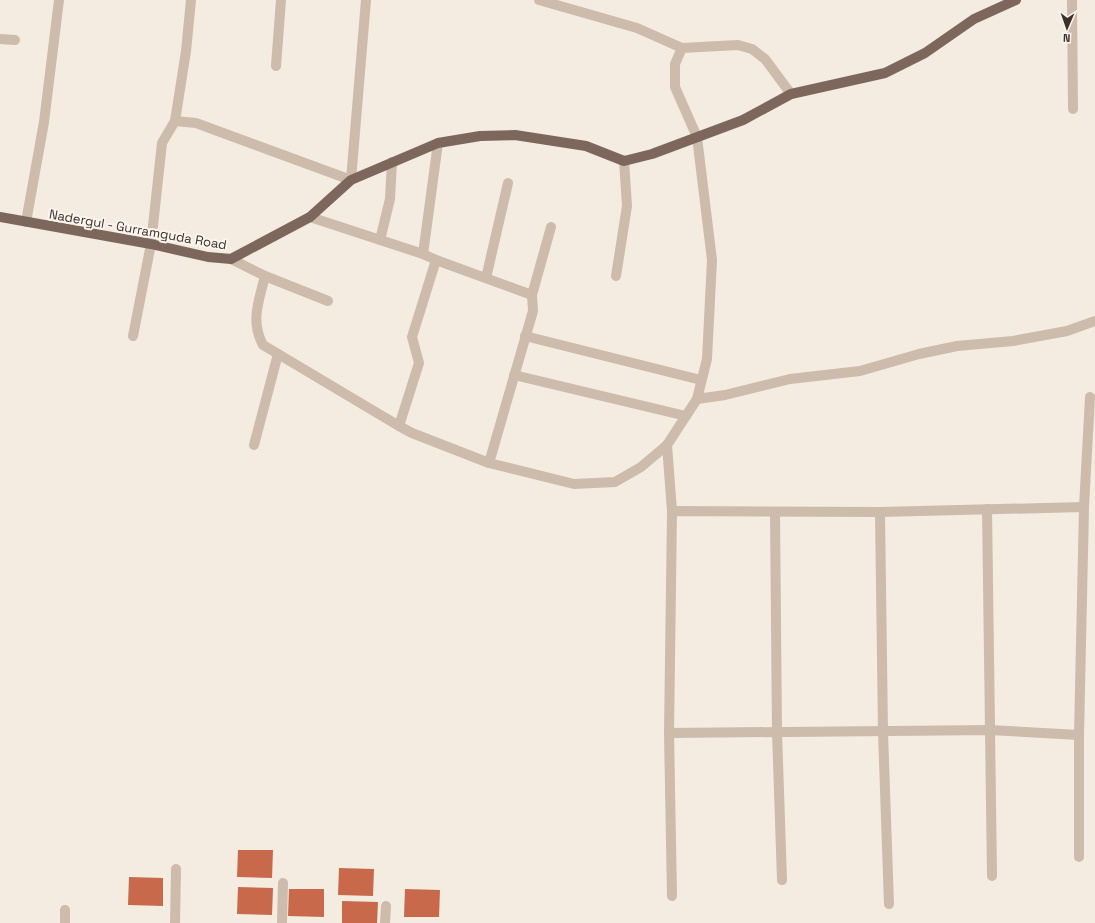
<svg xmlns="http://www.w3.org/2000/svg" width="1095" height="923" font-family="'Space Grotesk',sans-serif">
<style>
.building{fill:#c8694b}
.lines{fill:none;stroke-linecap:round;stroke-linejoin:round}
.minor{stroke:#cdbbac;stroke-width:10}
.major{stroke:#7d675c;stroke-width:10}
.labels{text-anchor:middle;stroke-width:4;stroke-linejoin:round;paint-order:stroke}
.street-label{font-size:13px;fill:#3b302b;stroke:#fbf5ee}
</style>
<rect width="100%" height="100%" fill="#f4ebe1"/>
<g class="building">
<polygon points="238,850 273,850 272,878 237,877"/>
<polygon points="339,868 374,869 373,896 338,895"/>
<polygon points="129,877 163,878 163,906 128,905"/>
<polygon points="238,887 273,888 272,915 237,914"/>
<polygon points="289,889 324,889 324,917 288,916"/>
<polygon points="405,889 440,890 439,917 404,917"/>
<polygon points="342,901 378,902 377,923 342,923"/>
</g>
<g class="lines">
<g class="minor">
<polyline points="539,0 637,28 682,48"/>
<polyline points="1072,0 1073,109"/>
<polyline points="0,39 15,40"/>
<polyline points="276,66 281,0"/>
<polyline points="175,121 186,51 191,0"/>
<polyline points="310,217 423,254 436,260 532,295 533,311 489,463"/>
<polyline points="26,222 44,122 59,0"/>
<polyline points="380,240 390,199 392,162"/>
<polyline points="423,254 438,143"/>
<path d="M231,259L265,276C259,301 250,321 263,345L399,426L412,433L489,463L574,484L615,482L641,467L667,445L697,399L707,359L712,260L697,137L675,87V64L682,48L738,45L752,49L765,59L791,94"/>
<polyline points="265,276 328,301"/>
<polyline points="616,276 627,206 624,161"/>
<polyline points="486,278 508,183"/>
<polyline points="532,295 551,227"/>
<polyline points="133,336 151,244 162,143 175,121 196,123 351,180 366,0"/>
<polyline points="525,336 701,380"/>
<polyline points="514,375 686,416"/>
<polyline points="697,399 725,395 790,379 860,371 919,354 957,346 1013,341 1067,331 1095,321"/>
<polyline points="399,426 419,363 412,337 436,260"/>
<polyline points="254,445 278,354"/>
<polyline points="667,445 672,511"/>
<polyline points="987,509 992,876"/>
<polyline points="775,512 777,732 782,880"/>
<polyline points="880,512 1084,507"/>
<polyline points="669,733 990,730 1079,735 1079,857"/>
<polyline points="1079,735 1084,507 1090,397"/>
<polyline points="672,896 669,733 672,511 880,512 883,732 889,904"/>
<polyline points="65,923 65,910"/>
<polyline points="175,923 176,869"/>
<polyline points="282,923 283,883"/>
<polyline points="385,923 386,906"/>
</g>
<polyline class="major" points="0,217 151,244 208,257 231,259 310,217 351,180 438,143 480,136 515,135 586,146 624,161 652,154 743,120 791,94 885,73 925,53 974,19 1016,0"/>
</g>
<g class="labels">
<g class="street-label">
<text transform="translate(138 229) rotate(10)" y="5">Nadergul - Gurramguda Road</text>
</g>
</g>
<g transform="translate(1067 28) rotate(182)" stroke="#fbf5ee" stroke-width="3" paint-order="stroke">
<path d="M0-3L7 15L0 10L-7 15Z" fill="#3b302b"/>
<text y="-6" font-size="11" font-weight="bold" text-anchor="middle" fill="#3b302b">N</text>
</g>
</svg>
